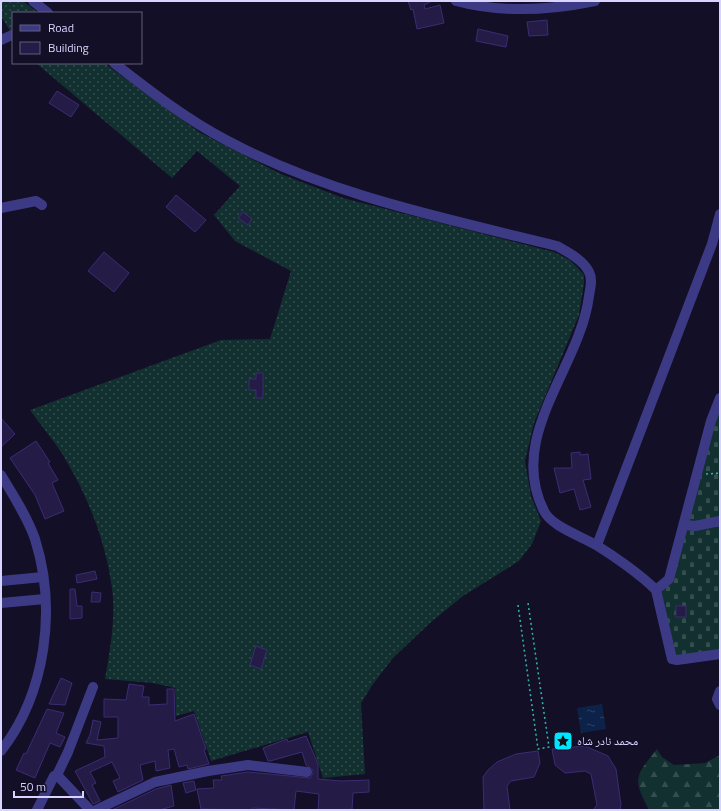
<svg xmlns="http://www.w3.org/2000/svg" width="721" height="811" font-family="'Titillium Web','Noto Naskh Arabic',sans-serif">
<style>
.grass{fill:url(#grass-dots)}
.forest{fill:url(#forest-firs)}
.cemetery{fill:url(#cemetery-stones)}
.water{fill:url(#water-ripples)}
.building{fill:#241b47;stroke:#3b2d73}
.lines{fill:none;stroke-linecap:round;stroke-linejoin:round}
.path{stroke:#2fb8b0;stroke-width:1.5;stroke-dasharray:2 3;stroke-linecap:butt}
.minor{stroke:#3d3a85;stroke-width:10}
.labels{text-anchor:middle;stroke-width:3;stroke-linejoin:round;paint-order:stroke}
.poi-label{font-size:12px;fill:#d9d4ff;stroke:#130f26;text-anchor:start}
</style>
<defs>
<pattern id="grass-dots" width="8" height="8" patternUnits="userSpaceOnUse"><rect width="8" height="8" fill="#12302f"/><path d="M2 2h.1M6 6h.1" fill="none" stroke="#344d4e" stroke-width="1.8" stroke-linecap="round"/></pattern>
<pattern id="forest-firs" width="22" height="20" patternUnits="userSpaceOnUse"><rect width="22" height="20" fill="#12302f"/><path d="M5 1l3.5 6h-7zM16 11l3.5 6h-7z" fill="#344d4e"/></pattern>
<pattern id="cemetery-stones" width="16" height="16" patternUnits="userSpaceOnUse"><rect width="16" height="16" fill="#12302f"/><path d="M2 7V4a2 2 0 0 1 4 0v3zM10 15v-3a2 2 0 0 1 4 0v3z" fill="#344d4e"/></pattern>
<pattern id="water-ripples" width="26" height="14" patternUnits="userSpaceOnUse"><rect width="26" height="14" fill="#0c2248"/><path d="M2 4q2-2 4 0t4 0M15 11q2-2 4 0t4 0" fill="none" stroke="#2f4163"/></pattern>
</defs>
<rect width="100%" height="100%" fill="#130f26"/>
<g class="grass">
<polygon points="1,1 23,1 38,13 13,13 13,36 1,16"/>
<path d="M36,63H104L199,132L281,174L343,198L554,252L570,260L578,268L584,275V283L579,315L534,423L525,461L531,496L541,521L532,544L519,561L463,596L431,622L393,658L373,684L361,703L365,774L323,778L308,732L211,761L194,711L176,716L175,688L153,683L105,679C110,650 116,618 112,588C106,544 90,501 67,462C57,444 42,427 30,410L221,340L270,339L291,271L235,241L214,215L240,186L197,151L172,178Z"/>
</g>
<path class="forest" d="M657,749L662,757L674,765L705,763L718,756L720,757V810H649C632,777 635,777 657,749Z"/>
<polygon class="cemetery" points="720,398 720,654 677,660 656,590 665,584"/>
<polygon class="water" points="602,704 606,729 581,733 577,708"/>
<g class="building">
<polygon points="408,1 432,1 424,5 425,9 440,5 444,23 417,29 413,9 411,10"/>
<polygon points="547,20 548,35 529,36 527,22"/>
<polygon points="478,29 508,36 506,47 476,41"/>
<polygon points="57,91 79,105 71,117 49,103"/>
<polygon points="176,195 206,220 195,232 166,207"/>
<polygon points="243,212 252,219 248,225 238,218"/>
<polygon points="104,252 129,273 114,292 88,271"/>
<polygon points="256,373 263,373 263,398 256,398 256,390 249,390 249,379 256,379"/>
<polygon points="1,418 15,434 1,447"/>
<polygon points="36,441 50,462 48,463 58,480 52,483 64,511 45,519 35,495 10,458"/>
<polygon points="580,452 580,455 588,454 591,479 583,480 591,507 580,510 574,489 560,493 554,468 572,468 571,453"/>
<polygon points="95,571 97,579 77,583 76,575"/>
<polygon points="70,589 75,589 77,606 82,606 82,618 70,619"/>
<polygon points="92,592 101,593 100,602 91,602"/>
<rect x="676" y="606" width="10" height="11"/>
<polygon points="256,646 267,650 261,669 250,665"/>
<polygon points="61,678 72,683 65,705 49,704"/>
<polygon points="129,684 144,686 142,697 149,697 149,705 167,704 167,689 174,689 175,721 194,714 206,749 204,750 209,764 188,769 187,765 179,767 174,749 168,750 170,768 156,771 155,761 140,765 143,780 118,792 113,781 120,778 112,762 90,772 96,783 92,785 100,801 93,804 75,771 105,757 104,746 86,743 90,735 93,720 101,722 97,740 118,738 118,717 104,717 104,699 126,700"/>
<polygon points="47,709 64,713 56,733 65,737 60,747 50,743 35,778 16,770 24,753 26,754"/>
<polygon points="306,736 318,764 318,779 341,781 369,780 369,792 353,793 352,810 318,810 319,794 296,791 294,810 252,808 252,810 201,809 197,789 214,788 213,780 222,780 221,776 248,772 310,778 313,773 313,770 306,765 302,752 270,761 268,761 263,748 287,739 288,742"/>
<polygon points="585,746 608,756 616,769 621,805 620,810 593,810 597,805 591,774 585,771 565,773 555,765 552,749"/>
<polygon points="538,751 540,763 534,777 511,781 507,786 510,810 484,810 483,777 488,770 497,762 516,754"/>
<polygon points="194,781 196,790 186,793 183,783"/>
<polygon points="171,785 174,806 159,810 112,810 156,789"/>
</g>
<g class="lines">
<g class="path">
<polyline points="706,474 720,473"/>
<polyline points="518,605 538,749 549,747 528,603"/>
</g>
<g class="minor">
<polyline points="33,1 48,13"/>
<path d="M456,1C500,13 551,10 595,1"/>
<polyline points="1,40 12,35"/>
<path d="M114,63C150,91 186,119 226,140C329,195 444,218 557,246C568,252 583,260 589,272C593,279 590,289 589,296C580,368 506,436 544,511C551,526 581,536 596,545C614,556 641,575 656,590L672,659L677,660L720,654"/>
<polyline points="1,208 36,201 42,205"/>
<path d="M1,475C13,495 27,516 35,539C57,609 46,693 1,751"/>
<polyline points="685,525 695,526 720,521"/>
<polyline points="597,545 712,244 720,214"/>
<polyline points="1,581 43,577"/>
<polyline points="656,590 669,579 711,421 720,398"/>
<polyline points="1,603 45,599"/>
<polyline points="720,691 717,699 720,705"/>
<polyline points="57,775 68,752 93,687"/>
<polyline points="37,810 54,776 57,775 90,810"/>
<polyline points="96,810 155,782 208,771 248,765 307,772"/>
</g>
</g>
<defs>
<symbol id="sight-square" viewBox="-11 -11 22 22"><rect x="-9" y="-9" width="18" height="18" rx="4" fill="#00e5ff" stroke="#130f26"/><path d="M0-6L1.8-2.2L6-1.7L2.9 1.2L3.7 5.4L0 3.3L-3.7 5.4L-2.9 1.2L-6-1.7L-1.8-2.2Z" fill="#111"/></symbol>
</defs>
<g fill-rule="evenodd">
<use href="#sight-square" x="552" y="730" width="22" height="22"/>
</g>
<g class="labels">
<g class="poi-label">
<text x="577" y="745">محمد نادر شاه</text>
</g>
</g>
<rect width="721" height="811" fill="none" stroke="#d9d4ff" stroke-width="4"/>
<rect x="12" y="12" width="130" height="52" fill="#130f26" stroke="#625e7d"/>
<rect x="20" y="25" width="20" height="6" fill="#3d3a85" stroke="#625e7d"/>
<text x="48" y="32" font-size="12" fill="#d9d4ff">Road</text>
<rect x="20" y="42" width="20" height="12" fill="#241b47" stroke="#625e7d"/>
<text x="48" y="52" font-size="12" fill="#d9d4ff">Building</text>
<path d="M14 791v6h69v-6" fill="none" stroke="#d9d4ff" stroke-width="2"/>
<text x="20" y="791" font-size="12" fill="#d9d4ff" stroke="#130f26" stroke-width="3" paint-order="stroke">50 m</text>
</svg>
